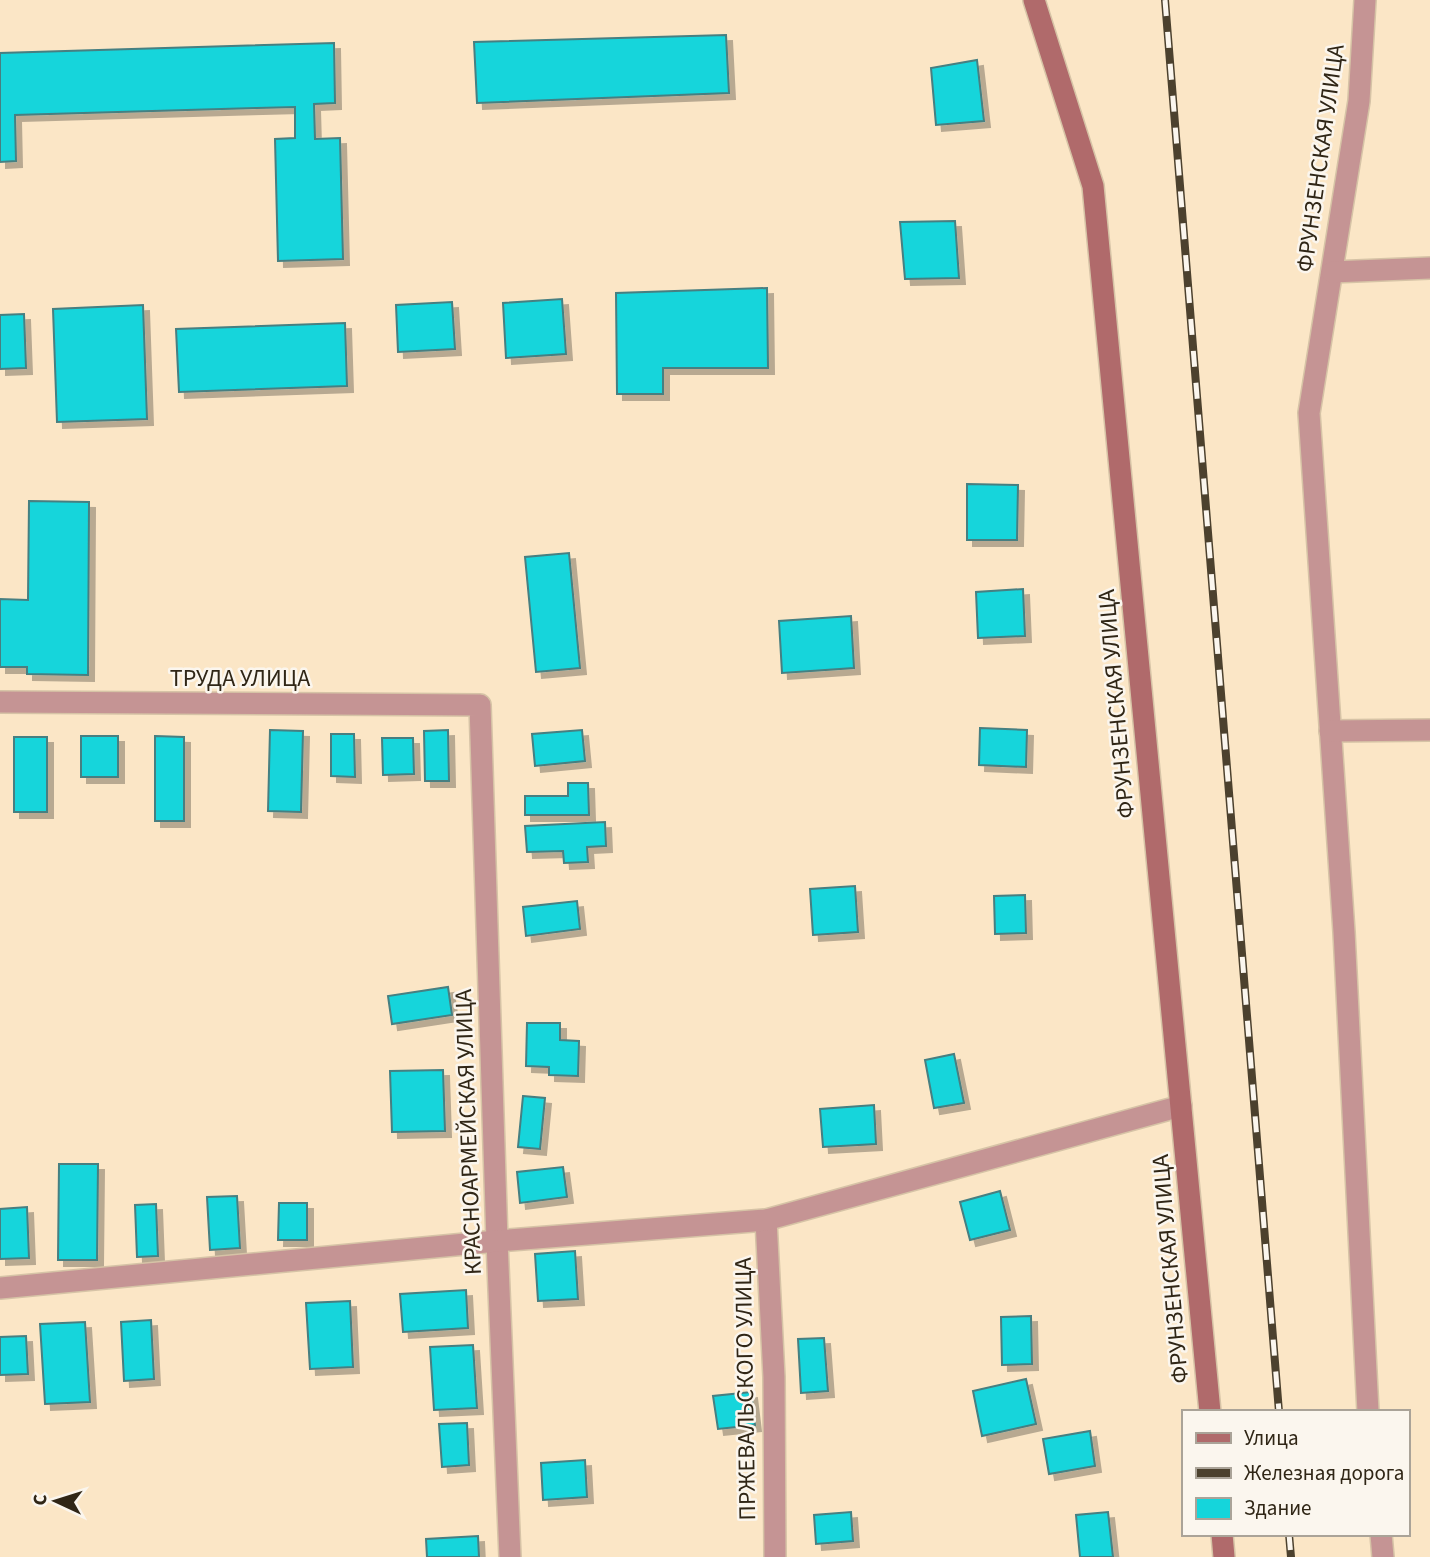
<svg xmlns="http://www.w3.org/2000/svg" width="1430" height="1557" font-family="'Source Sans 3',sans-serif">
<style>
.building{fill:#15d5db;stroke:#467f81;stroke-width:2;filter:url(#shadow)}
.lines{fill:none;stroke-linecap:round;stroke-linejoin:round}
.street-casing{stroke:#d6c3a6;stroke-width:24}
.secondary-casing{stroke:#d6c3a6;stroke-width:24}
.street{stroke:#c59494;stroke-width:21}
.secondary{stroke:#b06a6b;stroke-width:21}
.rail-casing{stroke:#4c412e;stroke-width:8}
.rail{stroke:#fbf6ee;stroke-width:5;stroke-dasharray:16;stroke-linecap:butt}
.labels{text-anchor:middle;stroke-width:5;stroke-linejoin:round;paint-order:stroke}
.street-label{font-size:24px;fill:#302616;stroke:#fbf6ee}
</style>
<defs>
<filter id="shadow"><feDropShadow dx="6" dy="6" stdDeviation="0" flood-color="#0004"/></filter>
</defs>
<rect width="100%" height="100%" fill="#fbe6c6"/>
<g class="building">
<polygon points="726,35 729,93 477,103 474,42"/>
<polygon points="334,43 335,103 314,104 315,139 340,138 343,259 278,261 275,139 295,138 295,107 15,115 16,161 0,162 0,53"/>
<polygon points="977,60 984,121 936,125 931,68"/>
<polygon points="955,221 959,278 905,279 900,222"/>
<polygon points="767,288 768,368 663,368 663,394 617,394 616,293"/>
<polygon points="562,299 566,354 506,358 503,303"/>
<polygon points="452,302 455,349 398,352 396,305"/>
<polygon points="143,305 147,419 57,422 53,309"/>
<polygon points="24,314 26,368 0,369 0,315"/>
<polygon points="345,323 347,386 179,392 176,329"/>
<polygon points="967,484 1018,485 1017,540 967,540"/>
<polygon points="29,501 89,502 88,675 27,674 27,667 0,667 0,599 28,600"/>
<polygon points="569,553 580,668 536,672 525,557"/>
<polygon points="1023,589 1025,636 978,638 976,592"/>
<polygon points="851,616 854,668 782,673 779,621"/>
<polygon points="980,728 1027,730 1026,767 979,765"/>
<polygon points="270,730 303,731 301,812 268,811"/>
<polygon points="448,730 449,781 425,781 424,731"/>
<polygon points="582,730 585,761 535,766 532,734"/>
<polygon points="331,734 354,734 355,777 331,776"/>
<rect x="81" y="736" width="37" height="41"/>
<polygon points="155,736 184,737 184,821 155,821"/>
<rect x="14" y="737" width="33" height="75"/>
<polygon points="382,738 413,738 414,774 383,775"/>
<polygon points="568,783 588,783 589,815 525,815 525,796 568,796"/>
<polygon points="605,822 606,846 587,847 588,862 564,863 563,851 527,852 525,826"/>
<polygon points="855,886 858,932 813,935 810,889"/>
<polygon points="1025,895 1026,933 995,934 994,896"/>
<polygon points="577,901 580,929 526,936 523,907"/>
<polygon points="448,987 452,1015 392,1024 388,996"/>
<polygon points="527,1023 560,1023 560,1040 579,1041 578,1076 549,1075 549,1067 526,1066"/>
<polygon points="954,1054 964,1103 934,1108 925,1060"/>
<polygon points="443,1070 445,1131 392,1132 390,1071"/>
<polygon points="523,1096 545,1098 540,1149 518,1147"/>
<polygon points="874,1105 876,1144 823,1147 820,1109"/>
<polygon points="59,1164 98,1164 97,1260 58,1260"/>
<polygon points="563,1167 567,1197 520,1203 517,1172"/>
<polygon points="1000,1191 1010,1230 970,1240 960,1202"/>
<polygon points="237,1196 240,1248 210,1250 207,1197"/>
<polygon points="279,1203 307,1203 307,1240 278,1240"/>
<polygon points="156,1204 158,1256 137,1257 135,1205"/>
<polygon points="27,1207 29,1258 0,1259 0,1209"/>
<polygon points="575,1251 578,1299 538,1301 535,1254"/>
<polygon points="466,1290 468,1328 403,1332 400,1294"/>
<polygon points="350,1301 353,1367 310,1369 306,1303"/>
<polygon points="1031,1316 1032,1364 1002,1365 1001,1317"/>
<polygon points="151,1320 154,1379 124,1381 121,1322"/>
<polygon points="85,1322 90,1402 45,1404 40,1324"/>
<polygon points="26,1336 28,1374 0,1375 0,1337"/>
<polygon points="824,1338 828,1391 801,1393 798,1339"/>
<polygon points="473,1345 477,1408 434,1410 430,1347"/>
<polygon points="1026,1379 1036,1424 982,1436 973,1391"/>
<polygon points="751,1392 755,1425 718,1429 713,1396"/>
<polygon points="467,1423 469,1465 442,1467 439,1424"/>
<polygon points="1090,1431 1095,1466 1049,1474 1043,1439"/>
<polygon points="585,1460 587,1497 543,1500 541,1463"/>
<polygon points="851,1512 853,1541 816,1544 814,1515"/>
<polygon points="1108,1512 1113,1557 1080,1557 1076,1515"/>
<polygon points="478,1536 479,1557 427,1557 426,1539"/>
</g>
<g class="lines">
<defs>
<g id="street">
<polyline points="1365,0 1359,101 1309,413 1344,932 1368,1412"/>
<polyline points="1332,272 1430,268"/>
<polyline points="0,702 480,705 497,1241 510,1557"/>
<polyline points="1330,731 1430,730"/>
<polyline points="766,1220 774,1377 775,1557"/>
<polyline points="0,1288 497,1241 766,1220 1181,1106"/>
<polyline points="1381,1534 1383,1557"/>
</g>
<g id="secondary">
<polyline points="1034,0 1093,186 1210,1412"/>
<polyline points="1222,1534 1224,1557"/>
</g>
</defs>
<use href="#street" class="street-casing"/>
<use href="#secondary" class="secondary-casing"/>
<use href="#street" class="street"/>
<use href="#secondary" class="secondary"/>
<defs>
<g id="rail">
<polyline points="1165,0 1279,1412"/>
<polyline points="1289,1534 1291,1557"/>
</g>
</defs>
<use href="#rail" class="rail-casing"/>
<use href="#rail" class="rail"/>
</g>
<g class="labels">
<g class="street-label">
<text transform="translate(1320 158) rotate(-82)" y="8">ФРУНЗЕНСКАЯ УЛИЦА</text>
<text x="240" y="686">ТРУДА УЛИЦА</text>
<text transform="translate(1116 704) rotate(-95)" y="8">ФРУНЗЕНСКАЯ УЛИЦА</text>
<text transform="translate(468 1132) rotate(-92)" y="8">КРАСНОАРМЕЙСКАЯ УЛИЦА</text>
<text transform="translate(1170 1269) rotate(-95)" y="8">ФРУНЗЕНСКАЯ УЛИЦА</text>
<text transform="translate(745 1389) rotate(-91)" y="8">ПРЖЕВАЛЬСКОГО УЛИЦА</text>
</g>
</g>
<rect x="1182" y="1410" width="228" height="126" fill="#fbf6ee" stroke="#aaa398" stroke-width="2"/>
<rect x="1196" y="1433" width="35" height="10" fill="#b06a6b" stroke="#aaa398" stroke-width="2"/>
<text x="1244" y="1445" font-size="21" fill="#302616">Улица</text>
<rect x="1196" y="1468" width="35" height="10" fill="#4c412e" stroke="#aaa398" stroke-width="2"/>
<text x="1244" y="1480" font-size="21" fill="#302616">Железная дорога</text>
<rect x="1196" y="1498" width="35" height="21" fill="#15d5db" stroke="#aaa398" stroke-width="2"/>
<text x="1244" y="1515" font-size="21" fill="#302616">Здание</text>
<g transform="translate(56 1501) rotate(274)" stroke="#fbf6ee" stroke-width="5" paint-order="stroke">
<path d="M0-5L12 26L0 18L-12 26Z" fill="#302616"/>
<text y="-10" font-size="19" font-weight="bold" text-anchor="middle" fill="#302616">С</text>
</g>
</svg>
